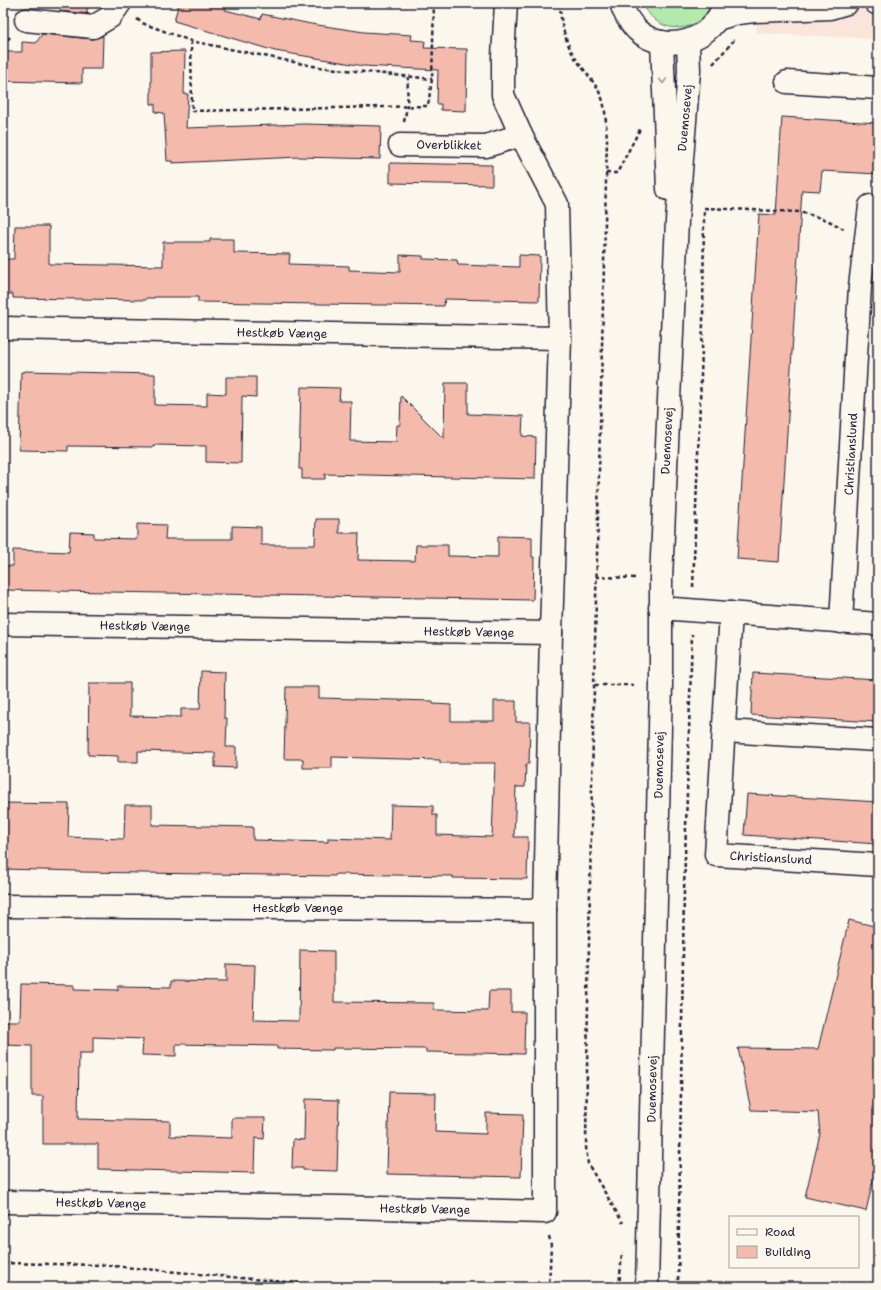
<svg xmlns="http://www.w3.org/2000/svg" width="881" height="1290" font-family="'Shantell Sans',sans-serif">
<style>
.built{fill:#f9e5d9}
.green{fill:#b3e9ab;stroke:#6a8673}
.building{fill:#f4bbac;stroke:#22223b}
.lines{fill:none;stroke-linecap:round;stroke-linejoin:round}
.minor-casing{stroke:#22223b;stroke-width:25}
.path{stroke:#22223b;stroke-width:2.5;stroke-dasharray:4 3;stroke-linecap:butt}
.minor{stroke:#fbf7ec;stroke-width:22}
.oneway{stroke:#99979c}
.labels{text-anchor:middle;stroke-width:3.5;stroke-linejoin:round;paint-order:stroke}
.street-label{font-size:12px;fill:#22223b;stroke:#fbf7ec}
</style>
<rect width="100%" height="100%" fill="#fbf7ec"/>
<filter id="ink" filterUnits="userSpaceOnUse"><feTurbulence type="fractalNoise" baseFrequency=".025" numOctaves="2"/><feDisplacementMap in="SourceGraphic" scale="8" xChannelSelector="R" yChannelSelector="G"/><feConvolveMatrix kernelMatrix="1 2 1 2 8 2 1 2 1" color-interpolation-filters="sRGB"/></filter>
<g filter="url(#ink)">
<polygon class="built" points="758,3 878,3 878,39 756,33"/>
<path class="green" d="M643,3H712C700,36 655,36 643,3Z"/>
<g class="building">
<polygon points="65,3 90,3 86,12 91,14 59,11"/>
<polygon points="179,3 226,3 225,10 261,19 262,14 311,24 364,32 412,35 411,40 425,41 424,48 467,49 466,111 441,110 441,104 437,104 438,70 364,66 275,51 174,21"/>
<polygon points="42,34 92,39 103,36 102,69 82,69 82,83 3,81 3,52 22,52 22,42 36,43"/>
<polygon points="185,51 184,94 188,94 186,128 304,124 381,126 380,159 299,157 172,163 172,161 167,161 164,113 155,112 155,104 151,104 151,52"/>
<polygon points="782,117 878,123 878,174 822,171 820,191 802,190 779,562 737,559 759,214 776,215"/>
<polygon points="390,163 492,165 492,185 390,183"/>
<polygon points="15,226 49,226 49,264 163,266 163,242 210,242 210,239 234,239 234,253 290,254 289,264 349,266 349,270 400,272 400,255 423,256 423,259 457,260 458,265 519,267 519,255 540,256 539,301 445,299 444,306 198,302 198,297 154,297 154,298 146,298 146,300 13,298 13,294 3,294 3,259 14,259"/>
<polygon points="25,371 155,374 155,405 207,406 207,393 226,394 226,377 256,377 256,397 242,396 241,463 206,462 206,446 154,445 154,447 68,446 68,451 19,450 21,372 25,372"/>
<polygon points="445,383 468,383 468,414 523,416 522,436 536,437 535,479 325,474 325,479 302,479 302,469 299,469 301,387 340,388 339,401 351,401 350,441 396,442 397,425 400,425 401,396 444,439"/>
<polygon points="316,519 339,519 339,533 359,533 358,560 415,561 416,545 448,545 448,556 498,557 498,536 532,537 532,557 534,557 533,600 3,590 3,566 13,566 13,550 69,552 70,532 94,533 94,538 137,539 137,524 166,525 165,539 232,539 232,526 261,527 261,545 315,545"/>
<polygon points="201,671 225,672 224,718 227,718 226,747 236,747 236,768 215,767 215,753 138,751 138,762 118,762 118,756 88,755 89,683 130,683 130,716 181,717 181,709 200,709"/>
<polygon points="753,673 878,680 878,722 751,715"/>
<polygon points="286,687 319,687 319,698 433,701 433,704 451,705 451,721 494,721 494,701 516,701 516,722 530,722 529,764 526,764 525,787 516,787 514,837 528,837 527,879 453,878 453,876 336,874 335,876 80,872 80,871 3,869 3,803 69,804 68,837 124,839 125,805 152,805 152,825 253,827 253,840 328,842 328,838 390,840 391,805 433,806 433,815 437,815 437,835 492,837 495,763 440,763 440,760 332,757 332,768 303,768 303,759 284,759"/>
<polygon points="747,794 878,802 878,844 744,835"/>
<polygon points="849,920 878,927 878,1177 874,1176 866,1211 805,1197 820,1134 818,1112 751,1110 738,1048 818,1049"/>
<polygon points="300,950 334,951 334,1002 434,1003 434,1010 488,1011 489,991 511,991 511,1012 525,1012 524,1054 426,1052 426,1049 333,1048 333,1050 277,1049 277,1046 176,1044 176,1056 142,1055 143,1039 93,1037 93,1053 79,1053 78,1119 170,1121 170,1136 232,1138 232,1118 265,1118 264,1139 255,1138 254,1173 98,1169 98,1144 43,1144 43,1096 32,1096 32,1046 3,1045 3,1021 20,1021 21,984 74,985 74,989 118,990 118,986 171,987 171,981 226,982 226,964 255,965 253,1020 299,1021"/>
<polygon points="389,1092 436,1093 435,1132 486,1134 486,1113 523,1114 521,1177 387,1174"/>
<polygon points="305,1099 339,1100 337,1171 303,1170 303,1168 292,1168 293,1139 304,1140"/>
</g>
<g class="lines">
<defs>
<g id="minor">
<path d="M621,3C624,13 629,22 637,30C665,56 715,41 724,3"/>
<polyline points="876,3 878,3"/>
<polyline points="717,19 738,13 754,11 830,8 847,3"/>
<polyline points="26,20 93,27 110,17 120,3"/>
<polyline points="662,42 668,189"/>
<polyline points="787,82 878,88"/>
<polyline points="400,145 486,146 521,135"/>
<polyline points="3,328 560,338"/>
<polyline points="660,608 878,624"/>
<polyline points="731,613 716,855 878,865"/>
<polyline points="841,622 860,286 870,206 878,206"/>
<polyline points="3,624 551,633"/>
<polyline points="724,731 878,740"/>
<polyline points="3,906 545,910"/>
<polyline points="3,1202 341,1207 545,1212 545,910 551,633 560,338 557,204 521,135 503,95 503,57 506,3"/>
<polyline points="647,1287 661,684 661,579 677,221 689,71 688,41"/>
</g>
</defs>
<use href="#minor" class="minor-casing"/>
<g class="path">
<path d="M561,3C558,17 566,43 574,56C583,70 594,80 601,96C606,105 606,128 607,139C599,475 590,811 586,1147L588,1164L623,1223"/>
<polyline points="137,19 142,23 191,41 318,67 432,79"/>
<polyline points="191,41 192,111 428,106 432,79 434,3"/>
<polyline points="3,45 10,37"/>
<polyline points="713,64 735,39"/>
<polyline points="404,122 407,107 408,77"/>
<polyline points="606,173 617,173 640,129"/>
<polyline points="704,208 800,212 827,220 844,229"/>
<polyline points="596,577 638,578"/>
<polyline points="693,587 703,323 704,212"/>
<polyline points="595,685 637,685"/>
<polyline points="549,1236 551,1245 549,1287"/>
<polyline points="3,1263 102,1265 338,1287"/>
<polyline points="619,1287 622,1252"/>
<polyline points="678,1287 684,890 692,634"/>
</g>
<use href="#minor" class="minor"/>
</g>
<defs><path id="oneway-chevron" d="M-2-3.5L2.5 0L-2 3.5" fill="none" stroke-width="1.6" stroke-linecap="round" stroke-linejoin="round"/></defs>
<use class="oneway" href="#oneway-chevron" transform="translate(663 81) rotate(88)"/>
</g>
<g class="labels">
<g class="street-label">
<text transform="translate(685 118) rotate(-85)" y="4">Duemosevej</text>
<text transform="translate(449 145) rotate(1)" y="4">Overblikket</text>
<text transform="translate(282 333) rotate(1)" y="4">Hestkøb Vænge</text>
<text transform="translate(667 441) rotate(-87)" y="4">Duemosevej</text>
<text transform="translate(851 454) rotate(-87)" y="4">Christianslund</text>
<text transform="translate(145 626) rotate(1)" y="4">Hestkøb Vænge</text>
<text transform="translate(469 632) rotate(1)" y="4">Hestkøb Vænge</text>
<text transform="translate(659 765) rotate(-89)" y="4">Duemosevej</text>
<text transform="translate(771 858) rotate(3)" y="4">Christianslund</text>
<text x="298" y="912">Hestkøb Vænge</text>
<text transform="translate(652 1089) rotate(-89)" y="4">Duemosevej</text>
<text transform="translate(101 1203) rotate(1)" y="4">Hestkøb Vænge</text>
<text transform="translate(425 1209) rotate(1)" y="4">Hestkøb Vænge</text>
</g>
</g>
<rect width="881" height="1290" fill="none" stroke="#fbf7ec" stroke-width="16"/>
<rect x="8" y="8" width="865" height="1274" fill="none" stroke="#22223b" stroke-width="1.5" filter="url(#ink)"/>
<rect x="729" y="1216" width="130" height="52" fill="#fbf7ec" stroke="#a4a2a5"/>
<rect x="737" y="1229" width="20" height="6" fill="#fbf7ec" stroke="#a4a2a5"/>
<text x="765" y="1236" font-size="12" fill="#22223b">Road</text>
<rect x="737" y="1246" width="20" height="12" fill="#f4bbac" stroke="#a4a2a5"/>
<text x="765" y="1256" font-size="12" fill="#22223b">Building</text>
</svg>
